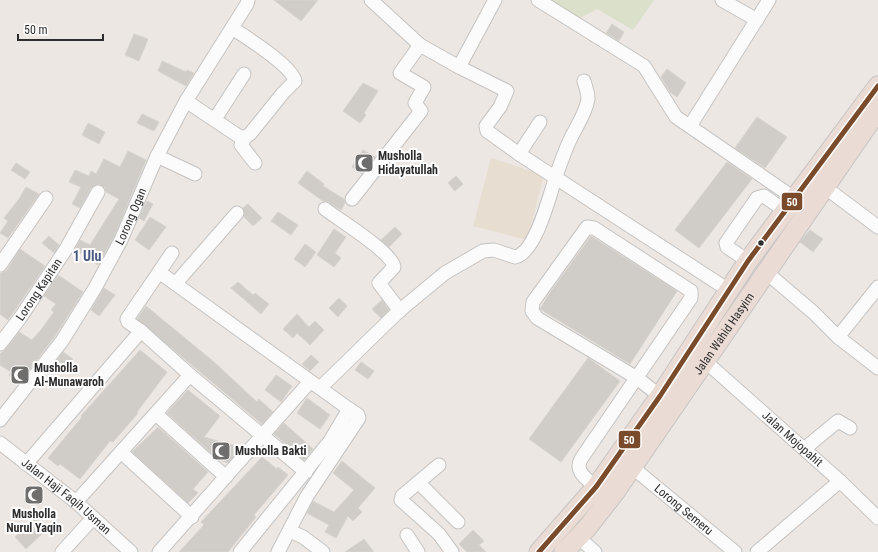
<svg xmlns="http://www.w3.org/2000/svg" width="878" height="552" font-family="'Roboto Condensed',sans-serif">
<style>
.education{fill:#e7ddd0}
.cemetery{fill:#dae0c9}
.building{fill:#d0cdc9;stroke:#d7d3ce}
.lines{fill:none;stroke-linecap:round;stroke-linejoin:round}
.minor-casing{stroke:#c5c4c3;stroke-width:15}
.highway-casing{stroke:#c6c4c3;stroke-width:21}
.minor{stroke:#fcfbfb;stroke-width:13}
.highway{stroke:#eadcd4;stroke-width:19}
.bus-1-casing{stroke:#fff;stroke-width:8}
.bus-1{stroke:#7a4b2a;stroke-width:5}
.bus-dot{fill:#2d2d2d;stroke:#fff;stroke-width:1.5}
.labels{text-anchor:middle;stroke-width:4;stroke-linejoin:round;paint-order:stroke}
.poi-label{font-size:12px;font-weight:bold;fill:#2d2d2d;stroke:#fff;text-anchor:start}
.street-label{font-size:12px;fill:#2d2d2d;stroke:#fff}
.quarter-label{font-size:14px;font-weight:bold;fill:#495982;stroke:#fff}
.line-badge{stroke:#fff;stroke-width:1.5}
.badge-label{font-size:11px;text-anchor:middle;font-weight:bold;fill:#fff}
</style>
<rect width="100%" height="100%" fill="#ece7e2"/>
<polygon class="education" points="491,158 544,175 527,240 473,226"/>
<polygon class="cemetery" points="549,0 654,0 633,30 597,9 580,18"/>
<g class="building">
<polygon points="274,0 318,0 301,21"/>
<polygon points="612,24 624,32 619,41 606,33"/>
<polygon points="134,34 148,39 139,61 125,55"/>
<polygon points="162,61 186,72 187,70 194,73 186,86 158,71"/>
<polygon points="667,69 686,83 677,97 670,92 661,77"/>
<polygon points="363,83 378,91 364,113 366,115 360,123 343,111"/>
<polygon points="142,114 159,122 154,131 137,123"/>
<polygon points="757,117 787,137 765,168 735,148"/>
<polygon points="88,123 105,132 99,144 82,135"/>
<polygon points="363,150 375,157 362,174 352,167"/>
<polygon points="128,151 146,160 114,237 98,265 75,249 80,240 90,245 119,199 106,192 105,188 98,184 91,188 80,208 72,204 81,187 69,182 75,170 89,176 91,171 96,174 104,159 120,167"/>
<polygon points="727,162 752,179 699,248 675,230"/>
<polygon points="16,163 30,172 25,179 11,170"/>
<polygon points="307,171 324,184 323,186 344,199 345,203 341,210 329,202 323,201 298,183"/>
<polygon points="456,176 463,184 455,191 448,183"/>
<polygon points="26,187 39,194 8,238 0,233 8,221 4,218 19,199"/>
<polygon points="147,201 153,204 144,221 139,218"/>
<polygon points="248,204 262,218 253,226 244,217 243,208"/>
<polygon points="278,212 298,225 291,235 271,221"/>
<polygon points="150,217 166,227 149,250 135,240"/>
<polygon points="395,227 402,234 389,247 381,240"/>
<polygon points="334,229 346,237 335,253 341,258 334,267 317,255"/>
<polygon points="810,230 823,239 813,252 800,242"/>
<polygon points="49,236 59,245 54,253 42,243"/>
<polygon points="591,236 677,291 630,364 540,309 549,294"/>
<polygon points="305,244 316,252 305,267 294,259"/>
<polygon points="20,249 45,266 8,320 0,314 0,274 7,270"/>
<polygon points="58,275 83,292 55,336 18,384 9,375 11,372 0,365 0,354 6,349 19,332 32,340 40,331 54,312 51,310 56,304 44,296"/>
<polygon points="238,282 253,295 255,293 269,304 261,314 231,288"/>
<polygon points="104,288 115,295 99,316 91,310"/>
<polygon points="339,298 347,306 338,317 329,308"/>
<polygon points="382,300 389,310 381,318 372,309"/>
<polygon points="146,306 214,362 257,402 259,399 273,412 262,424 137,319"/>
<polygon points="297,314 309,327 315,321 324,330 310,345 297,333 293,338 283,329"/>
<polygon points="140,350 167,372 137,412 138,413 113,442 110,441 80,479 60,464 58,466 48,458 82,417 81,416"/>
<polygon points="63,352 73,359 67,368 57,360"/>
<polygon points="311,355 319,362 310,371 302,364"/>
<polygon points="588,358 620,381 561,462 529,439"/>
<polygon points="361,362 374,371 368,379 355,370"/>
<polygon points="276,375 292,386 281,402 265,390"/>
<polygon points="188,390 220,416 204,437 236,446 233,457 228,463 219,460 167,413"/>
<polygon points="307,398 330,415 320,429 297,413"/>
<polygon points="284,423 313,449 304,460 274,434"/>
<polygon points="158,427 208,472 193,489 198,493 188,503 132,452"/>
<polygon points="262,457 277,469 278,467 288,475 254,515 256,517 228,552 179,552 204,525 201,522"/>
<polygon points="342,461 375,488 358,508 362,512 353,521 348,516 336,538 325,532 329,525 307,513 313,501 334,512 354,490 333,473"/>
<polygon points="29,486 43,489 39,505 24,501"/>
<polygon points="35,518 46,530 26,549 15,537"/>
<polygon points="473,530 484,541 479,545 486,552 467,552 459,544"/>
<polygon points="364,539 374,552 345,552"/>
</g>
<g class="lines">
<defs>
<g id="minor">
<polyline points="371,0 420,45 459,67 495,0"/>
<polyline points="538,0 644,66 676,117 794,198"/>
<polyline points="722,0 757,20"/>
<polyline points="459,67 507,91 500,107 486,126 487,131 519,154 730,291"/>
<path d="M186,101L240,137H245L250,134L283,93L295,81C292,66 246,37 232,28"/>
<polyline points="215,119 244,74"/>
<polyline points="690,126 769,0"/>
<polyline points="245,137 241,145 255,163"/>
<polyline points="519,154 540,122"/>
<polyline points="157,156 195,174"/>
<polyline points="818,182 878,227"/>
<polyline points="352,199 421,111 415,103 424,87 400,73 420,45"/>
<path d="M325,209C339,220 392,252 394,267L379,283L400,311"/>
<polyline points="748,261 727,247 726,243 757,198 764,196 785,211"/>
<polyline points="0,265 46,198"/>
<polyline points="159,272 349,409 330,441 240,552"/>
<polyline points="766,272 814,313 838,337 878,368"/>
<polyline points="176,283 237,213"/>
<polyline points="141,331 128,322 127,319 172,253"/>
<polyline points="838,337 878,287"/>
<path id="s1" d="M0,344L20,318L66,249L98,192"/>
<path id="s2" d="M705,361L840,481L878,518"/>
<path d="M321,387L399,311L445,273L483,251L494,250L515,257C536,253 550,194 556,176C560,165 564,153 569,142C575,128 586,114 588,99C588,93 586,87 584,81"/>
<polyline points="156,414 226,477"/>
<path id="s3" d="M0,420L62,341L95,288L121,240L157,156L186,101L247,4L248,0"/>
<path id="s4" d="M0,443L76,502L131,552"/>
<polyline points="804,449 838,421 850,428"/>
<polyline points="121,452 192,517"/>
<polyline points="26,464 141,331 190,375 306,472"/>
<polyline points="439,465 402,496 401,500 439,534 452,552"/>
<path id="s5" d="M632,467L735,552"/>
<polyline points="419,483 458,522"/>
<path d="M596,487C587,479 574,472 581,459L691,298V291L594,228L587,227L533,302L532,311L537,318L637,378L660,396"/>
<polyline points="76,502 190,375"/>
<polyline points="290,531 303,537 323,552"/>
<polyline points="407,535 418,552"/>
<polyline points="578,537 595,552"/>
<polyline points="62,552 93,518"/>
<polyline points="159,552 307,385"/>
<polyline points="278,552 307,496 359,418 358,415 349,409"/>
<polyline points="757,552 840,481"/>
</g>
<g id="highway">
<polyline points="539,552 596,487 660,396 748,261 878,86"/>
<path id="s6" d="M564,552L587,528L615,492L878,110"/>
</g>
</defs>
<use href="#minor" class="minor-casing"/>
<use href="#highway" class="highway-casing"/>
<use href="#minor" class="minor"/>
<use href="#highway" class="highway"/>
<defs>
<polyline id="bus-1" points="539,552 596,487 660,396 748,261 878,86"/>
</defs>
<use href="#bus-1" class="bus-1-casing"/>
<use href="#bus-1" class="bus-1"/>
</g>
<defs>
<symbol id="mosque-square" viewBox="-11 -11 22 22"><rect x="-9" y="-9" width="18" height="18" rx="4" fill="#706e6c" stroke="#fff"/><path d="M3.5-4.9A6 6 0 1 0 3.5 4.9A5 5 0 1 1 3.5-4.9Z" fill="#fff"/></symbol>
</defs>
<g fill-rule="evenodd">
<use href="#mosque-square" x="353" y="152" width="22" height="22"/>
<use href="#mosque-square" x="9" y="364" width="22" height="22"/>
<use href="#mosque-square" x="210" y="440" width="22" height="22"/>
<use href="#mosque-square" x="23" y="484" width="22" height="22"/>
</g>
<circle class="bus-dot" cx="761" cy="243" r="3.5"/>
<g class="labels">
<g class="poi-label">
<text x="378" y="160">Musholla<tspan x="378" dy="14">Hidayatullah</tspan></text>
<text x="34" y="372">Musholla<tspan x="34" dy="14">Al-Munawaroh</tspan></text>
<text x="235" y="455">Musholla Bakti</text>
<text x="34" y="518" text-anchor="middle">Musholla<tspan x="34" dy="14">Nurul Yaqin</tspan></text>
</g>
<g class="street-label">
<text dy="4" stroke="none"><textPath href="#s3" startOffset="243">Lorong Ogan</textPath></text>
<text dy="4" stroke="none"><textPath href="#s1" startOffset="67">Lorong Kapitan</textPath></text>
<text dy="4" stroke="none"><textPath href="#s6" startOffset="271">Jalan Wahid Hasyim</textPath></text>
<text dy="4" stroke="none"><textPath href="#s2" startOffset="117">Jalan Mojopahit</textPath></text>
<text dy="4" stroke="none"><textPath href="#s4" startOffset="85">Jalan Haji Faqih Usman</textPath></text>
<text dy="4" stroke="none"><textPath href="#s5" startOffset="67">Lorong Semeru</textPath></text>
</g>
<g class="quarter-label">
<text x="87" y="261">1 Ulu</text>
</g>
</g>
<g class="line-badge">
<rect x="781" y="192" width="22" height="19" rx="4" fill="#7a4b2a"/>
<rect x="618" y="430" width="23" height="19" rx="4" fill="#7a4b2a"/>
</g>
<g class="badge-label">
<text x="792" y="206">50</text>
<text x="629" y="444">50</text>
</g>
<path d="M18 34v6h85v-6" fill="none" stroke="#2d2d2d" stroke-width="2"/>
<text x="24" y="34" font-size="12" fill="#2d2d2d" stroke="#ffffff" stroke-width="3" paint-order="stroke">50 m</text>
</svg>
